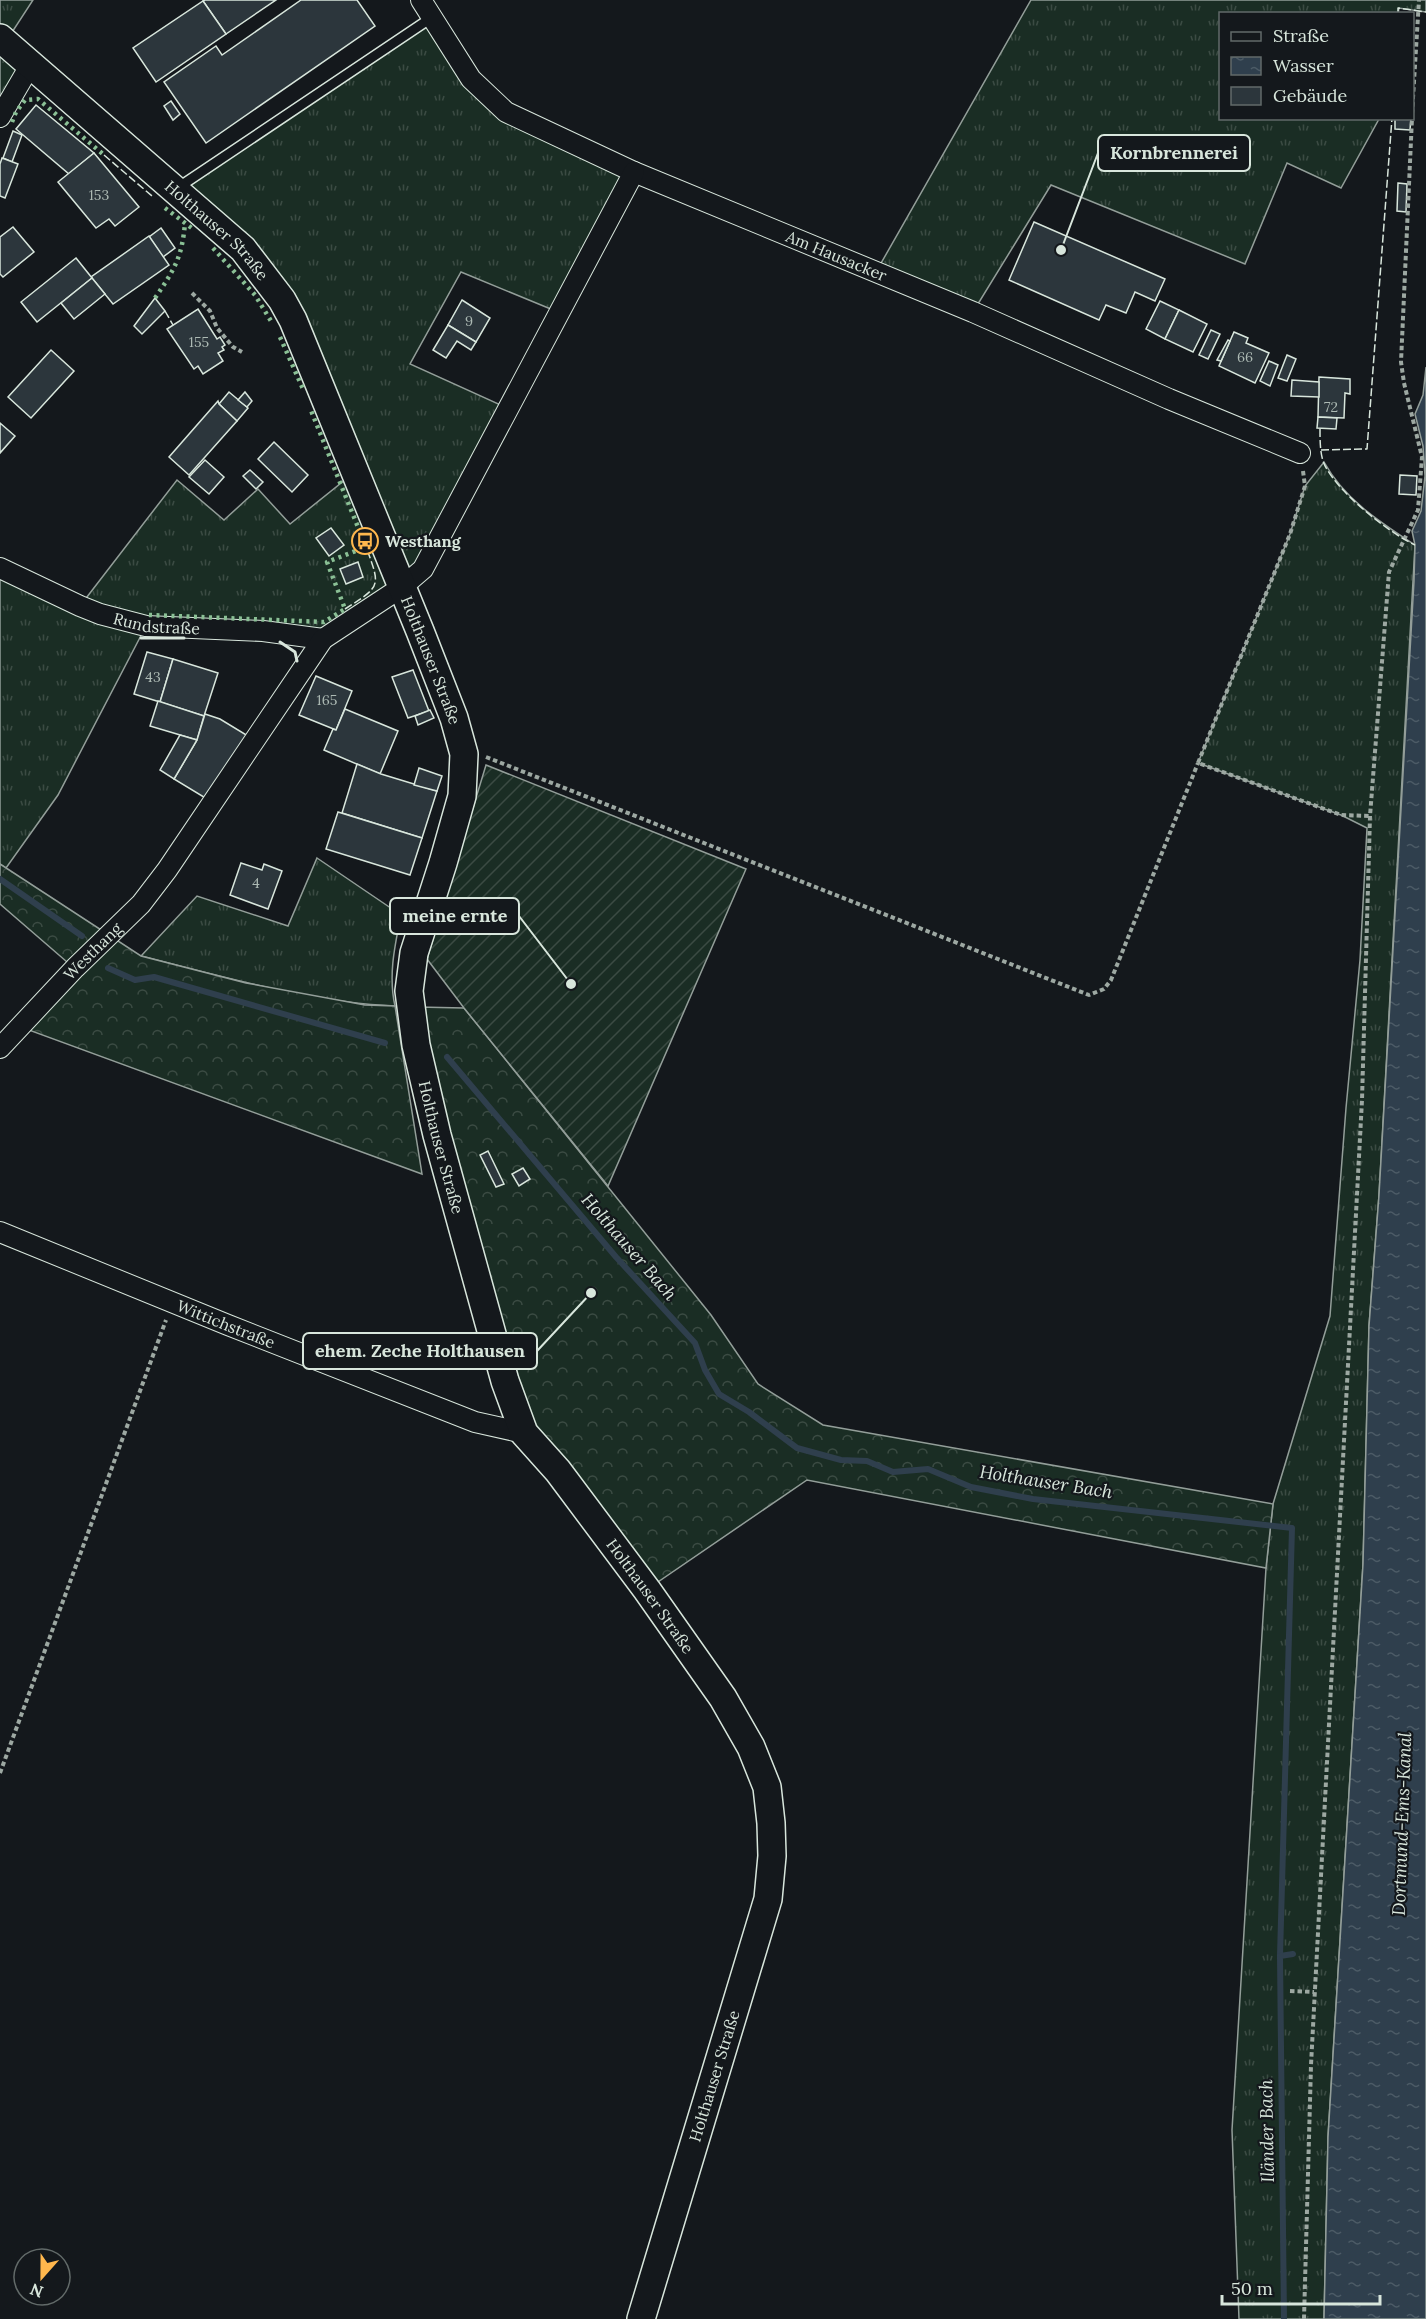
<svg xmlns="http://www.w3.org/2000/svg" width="1426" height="2319" font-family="Lora,serif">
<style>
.grass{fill:url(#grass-tufts);stroke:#939e99;stroke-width:1.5}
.forest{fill:url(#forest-crowns);stroke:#939e99;stroke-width:1.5}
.garden{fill:url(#garden-furrows);stroke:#939e99;stroke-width:1.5}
.water{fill:url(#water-ripples);stroke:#939e99;stroke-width:1.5}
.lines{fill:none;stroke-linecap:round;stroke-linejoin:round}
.stream{stroke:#2f3f4d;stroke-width:6}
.building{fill:#2c363c;stroke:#d8e6dc;stroke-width:1.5}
.lane-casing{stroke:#d8e6dc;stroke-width:12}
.street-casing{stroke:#d8e6dc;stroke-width:22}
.secondary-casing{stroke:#d8e6dc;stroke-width:30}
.path{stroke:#9da8a2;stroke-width:4;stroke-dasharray:4.5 3;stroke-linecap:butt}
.lane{stroke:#14181c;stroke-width:9}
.street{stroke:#14181c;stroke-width:20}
.secondary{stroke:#14181c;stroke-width:27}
.hedge{stroke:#8ac095;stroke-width:4.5;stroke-dasharray:3 4.5;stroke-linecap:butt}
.fence{stroke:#d8e6dc;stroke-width:1.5;stroke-dasharray:8 3;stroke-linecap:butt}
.wall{stroke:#d8e6dc;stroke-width:3}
.labels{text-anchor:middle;stroke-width:4.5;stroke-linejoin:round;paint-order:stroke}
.number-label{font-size:14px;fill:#adbab4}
.street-label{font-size:16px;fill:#d8e6dc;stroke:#14181c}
.poi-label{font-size:16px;font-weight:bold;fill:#d8e6dc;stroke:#14181c;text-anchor:start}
.water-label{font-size:18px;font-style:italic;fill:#d8e6dc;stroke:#14181c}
.leader{fill:none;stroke:#d8e6dc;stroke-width:2}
.callout-dot{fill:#d8e6dc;stroke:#14181c;stroke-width:2}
.callout{fill:#14181c;stroke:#d8e6dc;stroke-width:2}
.callout-label{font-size:18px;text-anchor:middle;font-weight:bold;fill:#d8e6dc}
</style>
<defs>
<pattern id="grass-tufts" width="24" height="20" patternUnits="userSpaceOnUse" patternTransform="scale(1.5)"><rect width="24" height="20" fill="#1a2d24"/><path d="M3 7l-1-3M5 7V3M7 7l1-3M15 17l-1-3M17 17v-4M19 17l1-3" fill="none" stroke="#3b4b43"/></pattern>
<pattern id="forest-crowns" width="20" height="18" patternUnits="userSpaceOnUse" patternTransform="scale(1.5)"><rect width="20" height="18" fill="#1a2d24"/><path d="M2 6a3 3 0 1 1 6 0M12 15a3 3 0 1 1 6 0" fill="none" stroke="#3b4b43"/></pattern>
<pattern id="garden-furrows" width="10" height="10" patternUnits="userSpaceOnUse" patternTransform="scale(1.5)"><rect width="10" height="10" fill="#1a2d24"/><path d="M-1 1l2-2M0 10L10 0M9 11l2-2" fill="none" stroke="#3b4b43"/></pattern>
<pattern id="water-ripples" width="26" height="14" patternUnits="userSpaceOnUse" patternTransform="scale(1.5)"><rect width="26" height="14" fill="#2f3f4d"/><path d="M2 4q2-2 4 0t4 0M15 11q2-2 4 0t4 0" fill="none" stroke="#4c5b66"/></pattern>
</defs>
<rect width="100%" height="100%" fill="#14181c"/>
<g class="grass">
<polygon points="0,0 33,0 5,43 0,38"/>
<polygon points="1031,0 1426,0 1426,12 1399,8 1398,14 1220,14 1220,118 1379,119 1341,188 1287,163 1245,264 1051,185 973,312 876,272"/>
<polygon points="431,18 506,112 634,172 558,312 461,272 410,364 503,406 423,569 323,639 146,626 58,795 6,868 0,864 0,568 80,606 177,480 224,520 258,489 290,524 356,471 282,300 176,189"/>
<path d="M1324,462C1345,500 1380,522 1415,545L1379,1195L1369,1326L1363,1564L1328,2137L1324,2319H1239L1232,2130L1266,1568L1273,1504L1330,1316L1346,1108L1360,960L1367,828L1341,815L1198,763L1290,534L1305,486Z"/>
<path d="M317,858L401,915C395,945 388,975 395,1006C312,1003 221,976 141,956L197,896L288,926Z"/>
</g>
<g class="forest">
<polygon points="0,38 31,64 0,117"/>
<polygon points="0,864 141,956 246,983 365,1005 395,1006 422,1174 26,1029 74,968 0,904"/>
<polygon points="417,1007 464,1008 711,1315 758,1384 823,1425 1273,1504 1266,1568 807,1480 652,1586 529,1428 481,1271"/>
</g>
<polygon class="garden" points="486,765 746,869 608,1186 464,1008 427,959"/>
<polygon class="water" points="1426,367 1426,2319 1324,2319 1328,2137 1363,1564 1369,1326 1379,1195 1414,581 1415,545 1412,531 1421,511 1425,476 1423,446 1415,414 1423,395"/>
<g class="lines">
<g class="stream">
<polyline points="0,879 82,936"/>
<polyline points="108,968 135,980 154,977 385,1043"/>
<polyline points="447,1057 616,1257 695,1343 705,1370 719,1394 749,1412 797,1448 841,1460 867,1461 893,1472 928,1469 971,1487 1033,1499 1292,1528 1280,1956"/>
<polyline points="1284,2319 1280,1956 1293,1954"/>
</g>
</g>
<g class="building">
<polygon points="205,0 276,0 226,34 203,1"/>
<polygon points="301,0 357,0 375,26 206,143 164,82 216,46 222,55"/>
<polygon points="203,1 226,34 156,82 133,48"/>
<polygon points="171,101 180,114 173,120 164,106"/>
<polygon points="36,105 94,153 69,174 16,129"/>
<polygon points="1395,118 1411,118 1410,130 1395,129"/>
<polygon points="13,131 22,135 12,162 3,158"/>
<polygon points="94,153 139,207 115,226 109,219 96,228 58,182"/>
<polygon points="2,158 18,164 5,198 0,196 0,164"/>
<polygon points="1398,183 1407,184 1406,212 1397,211"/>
<polygon points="1034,222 1165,279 1155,301 1135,292 1126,313 1106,305 1099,320 1009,280"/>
<polygon points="13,227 34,252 3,277 0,274 0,237"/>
<polygon points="161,228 175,248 163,257 149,237"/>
<polygon points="149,236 169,265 113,304 91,277"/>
<polygon points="76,258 92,278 37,322 21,302"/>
<polygon points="92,278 105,294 74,319 61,303"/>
<polygon points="155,298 165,311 142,334 134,326"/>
<polygon points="462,300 490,318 476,342 448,325"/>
<polygon points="1160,301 1179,310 1165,339 1146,329"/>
<polygon points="198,309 217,339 220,337 225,345 222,347 224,350 218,353 223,361 203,374 198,366 194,369 167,329"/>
<polygon points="1179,310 1207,324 1193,352 1165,339"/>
<polygon points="448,325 476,342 471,350 457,341 446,358 433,350"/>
<polygon points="1211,330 1220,334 1208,359 1199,355"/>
<polygon points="1234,332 1248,338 1246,343 1269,353 1255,383 1219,366"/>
<polygon points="1228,340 1230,341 1221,361 1217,360"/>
<polygon points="51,350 74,371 31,418 8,397"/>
<polygon points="1287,355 1296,359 1287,381 1278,378"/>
<polygon points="1269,361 1278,365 1270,386 1260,381"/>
<polygon points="1319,377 1350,379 1350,394 1345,393 1344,418 1318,417"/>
<polygon points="1292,380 1319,382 1319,397 1291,396"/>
<polygon points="229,392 248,408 237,421 219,404"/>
<polygon points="245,392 252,401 247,407 238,400"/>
<polygon points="218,401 219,404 237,421 189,475 169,457"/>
<polygon points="1318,417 1337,418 1336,429 1317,428"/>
<polygon points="0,423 15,436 0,453"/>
<polygon points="274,442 308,475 292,492 258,459"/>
<polygon points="205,460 224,477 209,494 189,477"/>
<polygon points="250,470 263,482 256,489 243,476"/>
<polygon points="1400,475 1417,476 1416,495 1399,494"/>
<polygon points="331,528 344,545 329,556 316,538"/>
<polygon points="358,562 363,577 346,584 340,569"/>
<polygon points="147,652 173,659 160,702 134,694"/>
<polygon points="173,659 218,673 204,716 160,702"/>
<polygon points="413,670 429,711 408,718 392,677"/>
<polygon points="316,676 352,691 336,730 299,715"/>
<polygon points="158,701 204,716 197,740 150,726"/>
<polygon points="345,709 398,731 380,774 324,750 333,729 336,730"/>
<polygon points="430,710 434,718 418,725 415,716"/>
<polygon points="205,714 220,719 248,736 207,799 174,779 197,740"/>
<polygon points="180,735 197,740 174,779 160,770"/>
<polygon points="357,764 381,774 437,791 422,838 342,813"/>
<polygon points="419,768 442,776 437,791 414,785"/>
<polygon points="338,812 422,838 410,875 326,849"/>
<polygon points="241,863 262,870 264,864 282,871 268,909 230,895"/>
<polygon points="488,1151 504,1184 496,1187 480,1155"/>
<polygon points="523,1168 530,1179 519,1186 512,1174"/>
</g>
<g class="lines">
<defs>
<polyline id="lane" points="176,189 431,18"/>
<g id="street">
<path id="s1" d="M421,0L471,79L506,112L634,172L973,312L1169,399L1300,453"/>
<polyline points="0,117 31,64"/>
<path id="s2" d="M0,568L80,606L100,614L146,626L263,631L323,639"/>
<path id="s3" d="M0,1048L75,968L141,904L167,870L323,639L402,587L423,569L634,172"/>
<path id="s4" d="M0,1232L228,1325L475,1422L524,1433"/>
</g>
<g id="secondary">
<path id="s5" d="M0,38L243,249L282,300L293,320L420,631L454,718L464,754L462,796L443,863L414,953L409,991L416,1045L437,1135L505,1381L524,1433L558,1471L647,1590L723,1698L751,1747L767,1787L771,1823L772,1856L768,1899L641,2319"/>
</g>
</defs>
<use href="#lane" class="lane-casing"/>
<use href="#street" class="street-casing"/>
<use href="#secondary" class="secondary-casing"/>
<g class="path">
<polyline points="1412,114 1419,0"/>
<polyline points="192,293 210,311 217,328 233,347 242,352"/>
<polyline points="1303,471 1305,486 1290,534 1198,763 1341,815 1370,816"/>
<polyline points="486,757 1089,995 1104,989 1111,980 1198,763"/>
<polyline points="0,1773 166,1320"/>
<polyline points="1290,1991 1314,1992"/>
<polyline points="1304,2319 1311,2065 1362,1100 1370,816 1389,572 1418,510 1422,457 1404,383 1401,362 1412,118"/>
</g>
<use href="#lane" class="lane"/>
<use href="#street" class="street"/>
<use href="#secondary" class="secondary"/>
<g class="hedge">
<polyline points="12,122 16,112 25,100 38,99 104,155"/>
<polyline points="165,208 193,229"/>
<polyline points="213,248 255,295 271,321"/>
<path d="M155,298C174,270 182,258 185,223"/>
<polyline points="280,337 303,389"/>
<polyline points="149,615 324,622 345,609 327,562 366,547 310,408"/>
</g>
<g class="fence">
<polyline points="1398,14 1398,8 1426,12"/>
<polyline points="104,155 152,196"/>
<polyline points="165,311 173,325"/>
<path d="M1320,429C1320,440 1320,451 1323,461C1333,489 1389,533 1415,545"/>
<polyline points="1321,450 1367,449 1392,118"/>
<path d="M345,609C381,586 381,587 366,547"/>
</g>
<g class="wall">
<polyline points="141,638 184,638"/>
<polyline points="280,642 295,652 297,661"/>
</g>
</g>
<defs>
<symbol id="bus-ring" viewBox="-11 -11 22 22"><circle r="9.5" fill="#14181c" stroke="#ffb74d" stroke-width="1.5"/><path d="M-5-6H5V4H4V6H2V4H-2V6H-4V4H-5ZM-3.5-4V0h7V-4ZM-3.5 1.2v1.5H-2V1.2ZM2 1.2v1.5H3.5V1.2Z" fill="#ffb74d"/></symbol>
</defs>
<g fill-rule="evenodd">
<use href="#bus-ring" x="350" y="526" width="30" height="30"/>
</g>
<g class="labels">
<g class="number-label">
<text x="99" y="200">153</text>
<text x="469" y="326">9</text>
<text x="199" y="347">155</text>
<text x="1245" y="362">66</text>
<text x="1331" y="412">72</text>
<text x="153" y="682">43</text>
<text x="327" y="705">165</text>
<text x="256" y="888">4</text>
</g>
<g class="street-label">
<text dy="6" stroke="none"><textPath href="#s5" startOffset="290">Holthauser Straße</textPath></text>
<text dy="6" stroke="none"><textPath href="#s1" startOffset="502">Am Hausacker</textPath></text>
<text dy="6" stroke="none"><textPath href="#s2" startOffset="168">Rundstraße</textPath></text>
<text dy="6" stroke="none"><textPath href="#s5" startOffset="776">Holthauser Straße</textPath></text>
<text dy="6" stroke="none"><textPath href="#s3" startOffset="134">Westhang</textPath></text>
<text dy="6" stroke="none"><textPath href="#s5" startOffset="1280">Holthauser Straße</textPath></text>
<text dy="6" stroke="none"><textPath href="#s4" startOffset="244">Wittichstraße</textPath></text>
<text dy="6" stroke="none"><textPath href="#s5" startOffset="1784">Holthauser Straße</textPath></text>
<text transform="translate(714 2076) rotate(-73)" y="6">Holthauser Straße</text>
</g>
<g class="poi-label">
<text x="385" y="547">Westhang</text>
</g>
<g class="water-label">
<text transform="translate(629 1247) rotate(49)" y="6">Holthauser Bach</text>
<text transform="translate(1046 1482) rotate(9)" y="6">Holthauser Bach</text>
<text transform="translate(1402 1824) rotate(-88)" y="6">Dortmund-Ems-Kanal</text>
<text transform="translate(1267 2131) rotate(-91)" y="6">Iländer Bach</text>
</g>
</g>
<path class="leader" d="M1061 250L1098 153M571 984L519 916M591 1293L537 1351"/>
<g class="callout-dot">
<circle cx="1061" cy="250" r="6"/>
<circle cx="571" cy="984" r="6"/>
<circle cx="591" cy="1293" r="6"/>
</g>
<g class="callout">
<rect x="1098" y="135" width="152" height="36" rx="6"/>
<rect x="390" y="898" width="129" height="36" rx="6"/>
<rect x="303" y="1333" width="234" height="36" rx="6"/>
</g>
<g class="callout-label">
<text x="1174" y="159">Kornbrennerei</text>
<text x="455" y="922">meine ernte</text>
<text x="420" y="1357">ehem. Zeche Holthausen</text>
</g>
<rect x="1219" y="12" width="195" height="108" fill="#14181c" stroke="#626a69" stroke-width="1.5"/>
<rect x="1231" y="32" width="30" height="9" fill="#14181c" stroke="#626a69" stroke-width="1.5"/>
<text x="1273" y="42" font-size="18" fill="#d8e6dc">Straße</text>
<rect x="1231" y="57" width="30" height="18" fill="url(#water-ripples)" stroke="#626a69" stroke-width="1.5"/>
<text x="1273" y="72" font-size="18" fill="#d8e6dc">Wasser</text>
<rect x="1231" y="87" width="30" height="18" fill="#2c363c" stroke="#626a69" stroke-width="1.5"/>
<text x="1273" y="102" font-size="18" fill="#d8e6dc">Gebäude</text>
<g transform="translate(42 2277) rotate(201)"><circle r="28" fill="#14181c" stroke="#626a69" stroke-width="1.5"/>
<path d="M0-4.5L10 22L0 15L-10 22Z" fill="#ffb74d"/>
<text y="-9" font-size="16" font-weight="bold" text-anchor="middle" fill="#d8e6dc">N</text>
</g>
<path d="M1222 2295v9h158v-9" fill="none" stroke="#d8e6dc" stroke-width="3"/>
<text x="1231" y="2295" font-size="18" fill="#d8e6dc" stroke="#14181c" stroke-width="4.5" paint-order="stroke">50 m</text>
</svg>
